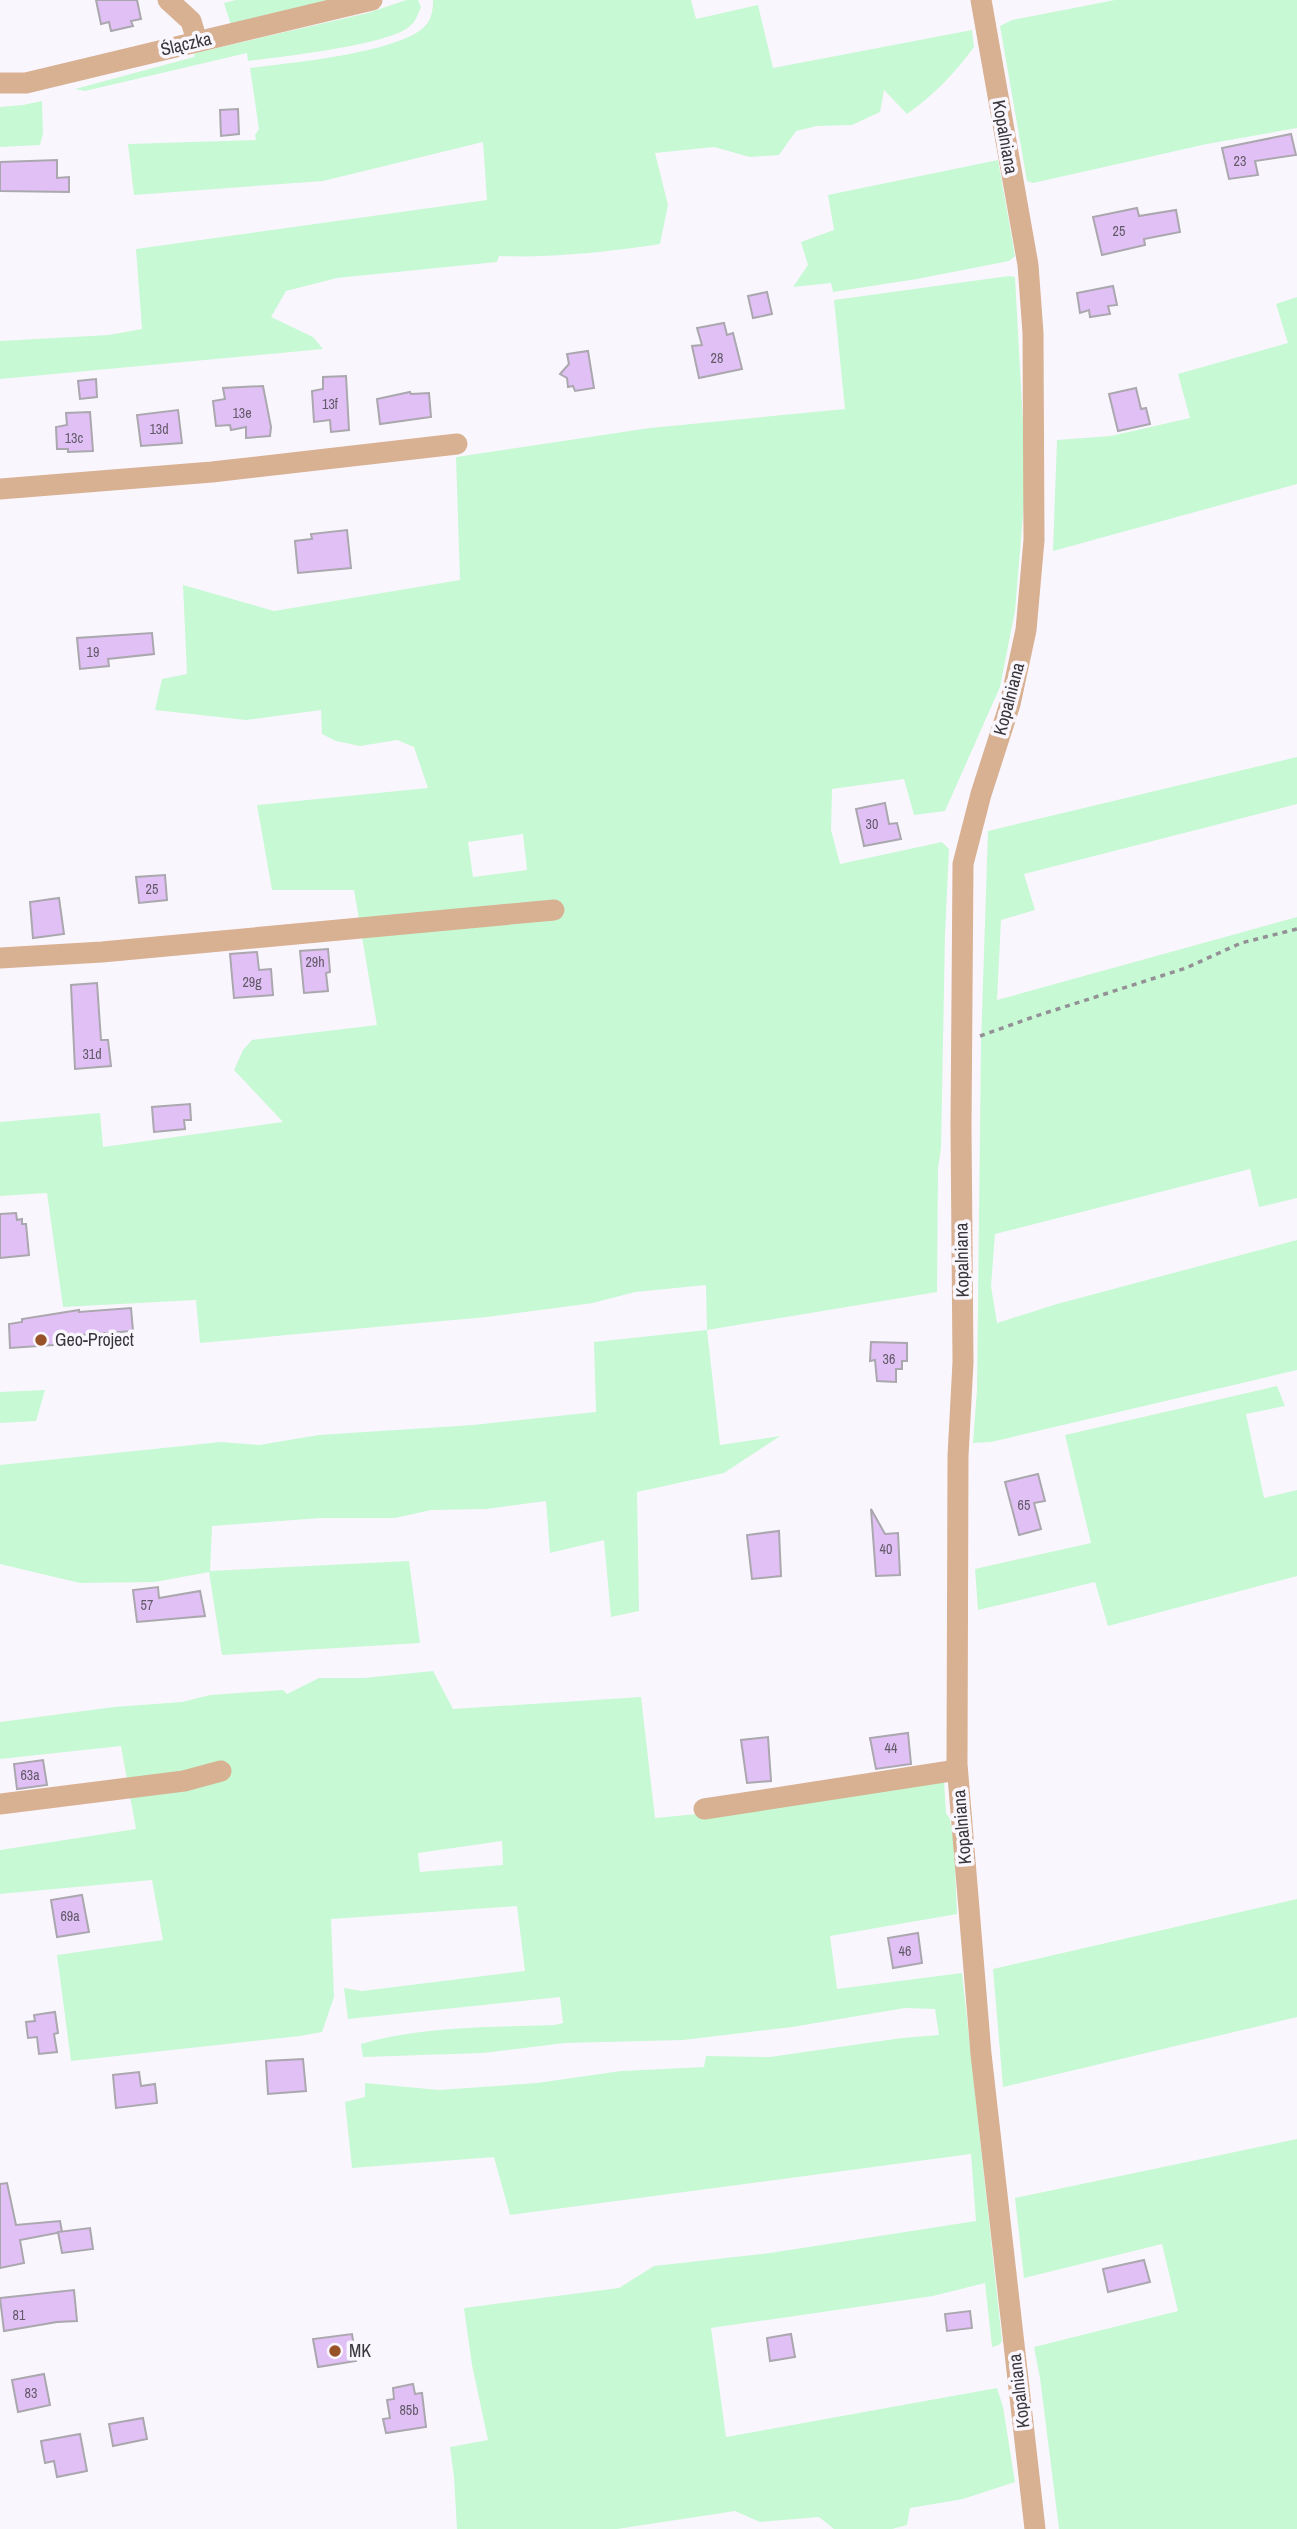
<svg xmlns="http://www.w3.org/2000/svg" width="1297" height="2529" font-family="'Archivo Narrow',sans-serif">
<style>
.green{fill:#c7f9d4;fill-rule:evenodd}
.building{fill:#e1c1f5;stroke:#aba7ae;stroke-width:2}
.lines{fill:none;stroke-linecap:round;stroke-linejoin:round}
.path{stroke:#949196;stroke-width:3.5;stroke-dasharray:5 5;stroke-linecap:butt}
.minor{stroke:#d8b092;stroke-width:21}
.poi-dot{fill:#975327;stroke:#faf6fe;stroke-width:2.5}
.labels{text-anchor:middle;stroke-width:7;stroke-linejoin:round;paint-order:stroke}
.number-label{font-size:14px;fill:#635a69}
.street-label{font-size:18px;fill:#39373a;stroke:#faf6fe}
.poi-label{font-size:18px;fill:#39373a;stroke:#faf6fe;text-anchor:start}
</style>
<rect width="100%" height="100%" fill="#faf6fe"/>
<g class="green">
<polygon points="236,0 330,0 231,25 224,3"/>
<path d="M406,0H418L421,7C418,14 416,21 410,26C390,45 279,57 248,61L247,53L85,91L75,89L194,57L195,53L368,13Z"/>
<path d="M433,0H691L696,19L758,5L773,68L972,30L974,47C954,74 934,95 907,114L884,90L880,112L852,125L817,126L796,131L779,155L750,157L714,147L655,153L668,205L660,244C606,252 553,258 499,256L497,262L337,278L286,291L271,317L313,337L323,349L0,379V341L109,335L142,329L136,249L487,200L483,142L323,181L134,195L128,144L256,140L255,135L259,129L250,68C288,63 402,53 426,25C432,18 433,9 433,0Z"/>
<polygon points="1115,0 1297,0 1297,128 1207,144 1033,183 1027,181 1000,26 1012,20"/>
<polygon points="42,101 43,133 40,145 0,147 0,107 23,105"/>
<polygon points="998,160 1015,256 1009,261 917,279 833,292 831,283 793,287 808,265 801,242 834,230 828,195"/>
<path d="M1009,276L1015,277L1026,479L1015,611L1000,687L945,811L914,815L904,779L832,789L831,830L840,864L942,842L949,849L945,934L941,1148L938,1168L937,1292L707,1330L720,1445L780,1436L724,1473L637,1492L639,1611L611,1617L604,1540L550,1553L546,1501L486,1509L431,1510L395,1518H320L212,1526L210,1571L409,1561L420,1643L222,1655L209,1572L155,1582L80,1583L0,1564V1465L221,1442L259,1445L319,1435L473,1425L596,1412L594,1342L707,1330L706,1285L635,1292L593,1303L487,1317L200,1343L196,1300L63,1307L47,1193L0,1196V1122L100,1113L103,1147L283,1122L234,1070L243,1050L252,1040L377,1025L354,890H272L257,805L428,788L414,747L397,740L360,746L336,741L322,734L321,710L246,720L155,710L162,679L187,674L183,585L274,611L460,580L456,457L650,428L845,409L834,300ZM523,834L527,870L473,877L468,842Z"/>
<polygon points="1297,297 1297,484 1053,551 1057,440 1111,436 1190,418 1178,374 1288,343 1276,304"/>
<polygon points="1297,757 1297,804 1024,874 1035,910 1001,920 997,1000 1297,917 1297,1198 1259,1207 1250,1169 995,1234 991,1286 997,1323 1057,1304 1297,1240 1297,1370 991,1442 973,1443 977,1390 981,1044 988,831"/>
<polygon points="1277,1386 1285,1406 1246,1414 1264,1498 1297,1490 1297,1576 1108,1626 1095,1582 978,1610 975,1569 1091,1543 1065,1435"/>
<polygon points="45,1390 36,1421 0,1423 0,1392"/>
<path d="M433,1671L453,1709L641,1697L655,1818L751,1809L944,1781L946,1813L950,1819L954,1842L957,1914L830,1936L837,1989L962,1973L1002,2341L999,2345L992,2347L985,2283L933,2296L711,2328L726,2437L997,2388L1003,2407L1015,2482L963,2499L910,2508L907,2525L892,2529H834L819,2517L760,2522L735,2511L617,2529H457L454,2477L450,2447L488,2440L472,2365L464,2308L619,2288L654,2266L770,2253L976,2221L971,2154L510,2215L494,2157L352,2168L345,2102L365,2097V2083L439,2090L537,2083L621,2071L704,2067L706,2056L770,2057L902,2038L939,2035L935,2009L905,2008L792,2027L683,2040L565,2043L483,2053L363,2057L361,2044C422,2026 493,2027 555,2025L563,2023L560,1997L348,2019L344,1988L362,1991L525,1971L517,1906L331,1919L334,1997L322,2032L300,2036L71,2061L57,1955L163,1940L152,1880L0,1894V1850L136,1829L121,1746L0,1759V1722L114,1707L182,1702L210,1695L283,1690L287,1694L319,1678H364ZM502,1841L503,1865L420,1872L418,1853Z"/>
<polygon points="1297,1899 1297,2017 1003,2087 993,1969"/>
<polygon points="1297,2139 1297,2529 1059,2529 1040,2378 1034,2347 1178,2311 1162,2244 1024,2278 1015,2198"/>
</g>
<g class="building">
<polygon points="96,0 137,0 141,19 131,21 133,26 111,31 109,22 101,24"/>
<polygon points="238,109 239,134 221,136 220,110"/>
<polygon points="1291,134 1296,155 1255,161 1258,175 1229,179 1222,148"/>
<polygon points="57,160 57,178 69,177 69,192 0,191 0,162"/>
<polygon points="1137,208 1139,216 1176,210 1180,232 1144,239 1145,245 1102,255 1093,217"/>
<polygon points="1113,286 1117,305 1108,306 1110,314 1090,317 1089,310 1080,313 1077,293"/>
<polygon points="767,292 772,314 753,318 748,296"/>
<polygon points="724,323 727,335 733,333 742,369 699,378 692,346 702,345 697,328"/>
<polygon points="588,351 594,388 575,391 573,386 568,387 567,378 560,374 569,364 567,354"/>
<polygon points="346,376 349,430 331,432 330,420 314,422 312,391 323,389 323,377"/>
<polygon points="96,379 97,397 80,399 78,381"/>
<polygon points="263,386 271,427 270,436 246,438 246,427 231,430 230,425 216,426 213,401 225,399 223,388"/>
<polygon points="1136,388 1141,409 1146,408 1150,424 1118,431 1109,394"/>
<polygon points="410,392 411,394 429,393 431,417 380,424 377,399"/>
<polygon points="178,410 182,443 141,446 137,415"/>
<polygon points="90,412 93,451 68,452 68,449 57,449 56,427 67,425 66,413"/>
<polygon points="347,530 351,568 298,573 295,541 312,539 311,534"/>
<polygon points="152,633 154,654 108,659 109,666 80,669 77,638"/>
<polygon points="885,803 889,824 897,823 901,839 864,846 856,809"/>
<polygon points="165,875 167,900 139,903 136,877"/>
<polygon points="59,898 64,934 33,938 30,902"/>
<polygon points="328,949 330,972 326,973 328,991 304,993 300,951"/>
<polygon points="257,952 259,970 271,969 273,995 234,998 230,954"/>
<polygon points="97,983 101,1040 108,1040 111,1066 75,1069 71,985"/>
<polygon points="190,1104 191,1120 184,1120 185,1129 154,1132 152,1107"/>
<polygon points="16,1213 17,1220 22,1219 22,1224 26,1224 29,1255 0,1258 0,1214"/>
<polygon points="131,1308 133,1331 82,1335 83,1343 10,1348 9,1324 22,1322 22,1319 79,1310 79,1312"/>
<polygon points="871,1342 907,1343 907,1361 902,1361 902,1369 896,1369 896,1382 877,1381 875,1360 870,1361"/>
<polygon points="1038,1474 1045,1501 1034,1503 1041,1529 1019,1535 1005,1482"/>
<polygon points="871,1509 885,1534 898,1533 900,1575 876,1576"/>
<polygon points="779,1531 781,1576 752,1579 747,1535"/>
<polygon points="158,1587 159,1598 200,1591 205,1616 137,1622 133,1590"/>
<polygon points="908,1733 911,1764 876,1769 870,1738"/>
<polygon points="768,1737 771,1781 747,1783 741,1740"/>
<polygon points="43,1760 47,1785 17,1789 14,1764"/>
<polygon points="82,1895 89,1932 57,1937 51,1900"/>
<polygon points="918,1933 922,1963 893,1968 888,1938"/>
<polygon points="55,2012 58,2033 54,2034 57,2052 39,2054 37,2037 28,2038 26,2022 35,2021 34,2015"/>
<polygon points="303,2059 306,2091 268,2094 266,2061"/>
<polygon points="139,2072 141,2086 155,2084 157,2103 116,2108 113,2075"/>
<polygon points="7,2183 16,2225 60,2221 62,2232 20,2240 24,2263 0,2268 0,2184"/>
<polygon points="90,2228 93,2249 62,2253 58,2232"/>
<polygon points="1144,2260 1150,2282 1108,2292 1103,2269"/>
<polygon points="74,2290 77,2321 57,2322 4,2331 0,2298"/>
<polygon points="970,2311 972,2328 947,2331 945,2314"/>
<polygon points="352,2334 356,2361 318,2367 313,2339"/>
<polygon points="791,2334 795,2357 770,2361 767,2338"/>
<polygon points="44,2374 50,2405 18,2412 12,2380"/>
<polygon points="413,2384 415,2394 422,2393 426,2427 386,2433 383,2419 390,2418 387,2400 394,2399 393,2388"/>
<polygon points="143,2418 147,2439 113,2446 109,2424"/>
<polygon points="80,2434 87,2471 57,2477 54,2461 45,2463 41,2441"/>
</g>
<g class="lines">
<polyline class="path" points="980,1036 1036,1016 1186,968 1241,943 1297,929"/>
<g class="minor">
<polyline points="168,0 191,21 197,41"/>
<polyline points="981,0 1028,265 1033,333 1034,540 1026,630 1010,704 981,794 963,864 961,1127 963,1362 958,1456 957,1764 981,2054 1035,2529"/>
<polyline points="0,83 26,83 372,0"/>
<polyline points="0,489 212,472 457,444"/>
<polyline points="0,958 102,952 554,910"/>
<polyline points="0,1804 184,1781 221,1771"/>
<polyline points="704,1809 957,1770"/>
</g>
</g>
<g class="poi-dot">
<circle cx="41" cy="1340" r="7"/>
<circle cx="335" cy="2351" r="7"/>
</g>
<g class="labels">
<g class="number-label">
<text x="1240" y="166">23</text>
<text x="1119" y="236">25</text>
<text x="717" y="363">28</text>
<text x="330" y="409">13f</text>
<text x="242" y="418">13e</text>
<text x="159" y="434">13d</text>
<text x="74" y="443">13c</text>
<text x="93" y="657">19</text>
<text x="872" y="829">30</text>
<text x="152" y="894">25</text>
<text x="315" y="967">29h</text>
<text x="252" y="987">29g</text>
<text x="92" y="1059">31d</text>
<text x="889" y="1364">36</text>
<text x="1024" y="1510">65</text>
<text x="886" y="1554">40</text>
<text x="147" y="1610">57</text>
<text x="891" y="1753">44</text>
<text x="30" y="1780">63a</text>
<text x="70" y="1921">69a</text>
<text x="905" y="1956">46</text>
<text x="19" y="2320">81</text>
<text x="31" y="2398">83</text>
<text x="409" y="2415">85b</text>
</g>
<g class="street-label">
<text transform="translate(186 44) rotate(-13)" y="6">Ślączka</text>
<text transform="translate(1005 137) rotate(80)" y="6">Kopalniana</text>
<text transform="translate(1009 699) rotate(-75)" y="6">Kopalniana</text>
<text transform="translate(962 1260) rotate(-91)" y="6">Kopalniana</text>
<text transform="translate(962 1827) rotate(-95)" y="6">Kopalniana</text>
<text transform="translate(1019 2391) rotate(-97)" y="6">Kopalniana</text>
</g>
<g class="poi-label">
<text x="55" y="1346">Geo-Project</text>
<text x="349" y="2357">MK</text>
</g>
</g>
</svg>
